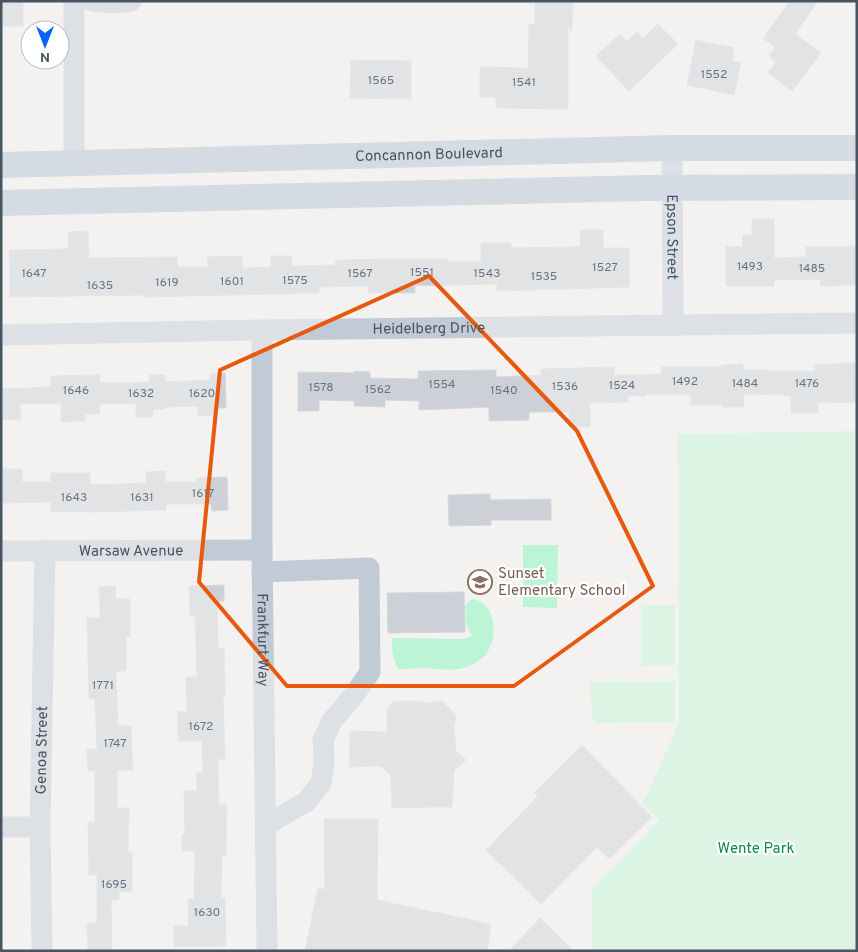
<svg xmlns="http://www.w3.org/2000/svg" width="858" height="952" font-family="Overpass,sans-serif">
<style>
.green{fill:#bcf5d5}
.building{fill:#cdd0d7;stroke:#d5d7de}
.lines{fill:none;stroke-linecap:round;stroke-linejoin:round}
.minor{stroke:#c1cbd5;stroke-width:21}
.major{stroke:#aebfd3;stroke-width:26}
.marked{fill:none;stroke:#e8590c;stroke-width:4;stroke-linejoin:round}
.labels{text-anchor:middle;stroke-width:4.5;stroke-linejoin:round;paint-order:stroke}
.number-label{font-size:12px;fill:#68737f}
.street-label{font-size:15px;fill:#475462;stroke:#fff}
.education-label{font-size:15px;fill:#785e54;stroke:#fff;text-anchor:start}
.park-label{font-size:15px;fill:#0c8851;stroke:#fff}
</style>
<rect width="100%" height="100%" fill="#f4f2f1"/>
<g class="green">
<polygon points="857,431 857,951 592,951 592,888 659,820 641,803 645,799 679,723 678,434"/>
<polygon points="523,545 558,545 557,608 523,607"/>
<path d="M474,599C496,605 498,634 488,651C485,658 474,664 467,667C452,673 432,667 417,668C410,668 405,670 398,669C393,658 391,650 392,638L463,639L472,636L466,623L465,606L469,601Z"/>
<polygon points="641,605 675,605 675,665 641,666"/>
<polygon points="675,681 675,722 597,723 592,718 590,682"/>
</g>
<g class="building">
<rect x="1" y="1" width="22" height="25"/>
<polygon points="546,1 573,1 572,31 568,27 568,109 496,108 496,97 480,97 480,67 528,68 529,24 535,24 535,2"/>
<polygon points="790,1 818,1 795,34 821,53 792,91 768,73 776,62 769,56 775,47 763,38"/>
<polygon points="658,24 678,44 629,91 596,56 620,34 627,42 637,32 643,38"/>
<polygon points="696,40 734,48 732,61 741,63 734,95 687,85"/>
<polygon points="351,60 411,61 411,99 350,98"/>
<polygon points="752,219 774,219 774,258 806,257 806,247 857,246 857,285 821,286 820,279 774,280 774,286 726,286 726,246 742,247 743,235 752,235"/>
<polygon points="580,230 603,230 603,248 629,248 629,287 497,291 497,284 446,285 446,286 415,285 415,293 369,293 368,286 319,287 319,293 144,297 144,295 10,297 9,250 68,249 68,232 88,231 89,258 177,257 178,267 208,267 207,257 242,256 243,268 271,267 271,256 291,256 292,266 336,265 335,260 399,259 447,259 447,262 481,262 481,243 511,243 511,248 580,247"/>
<polygon points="838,363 855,363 855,371 857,371 857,402 818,403 818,413 791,413 791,396 783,396 783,394 743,395 744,407 722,407 722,405 690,405 690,394 646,394 646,396 628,396 628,402 590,403 590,427 569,427 569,412 529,412 529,420 489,421 489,407 419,410 419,401 385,400 385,407 354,406 354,401 319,400 319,411 298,411 298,372 354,373 354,371 370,372 370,378 418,379 418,371 496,370 496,377 541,375 541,369 614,367 614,375 661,374 661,367 721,367 721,365 743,364 743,370 769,370 769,371 815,371 815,364 838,364"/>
<polygon points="225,373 226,408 216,408 216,415 198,416 198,406 165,407 165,409 153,410 153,417 136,417 136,404 100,404 100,414 85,414 85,421 61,422 61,404 20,404 21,419 1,420 1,389 51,387 51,376 100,375 100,383 149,382 149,375 165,375 165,382 210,380 210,374"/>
<polygon points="1,469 22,469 22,482 51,482 51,473 90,473 90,484 118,485 118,484 147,483 146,472 165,471 166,482 197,482 197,478 227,477 228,510 212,511 211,504 166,504 166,510 92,512 50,511 51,502 1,503"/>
<polygon points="490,494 490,500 551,499 551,520 491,520 491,525 449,526 448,495"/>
<polygon points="224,585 224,601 217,601 218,648 224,648 225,696 223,696 225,759 218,759 219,804 227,804 226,856 222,856 221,898 225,898 226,946 174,947 174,926 188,926 188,899 194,899 195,851 182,851 182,834 185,834 184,791 197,791 196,773 203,772 202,741 178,741 178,712 187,711 186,677 197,677 195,616 190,616 189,586"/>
<polygon points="115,586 116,599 130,599 130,637 126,637 126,671 116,671 118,726 131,726 133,770 117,770 117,808 129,808 128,852 132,852 132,892 119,892 119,900 111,900 112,951 88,951 87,924 97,923 97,875 89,875 88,822 95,822 95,771 88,771 87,749 97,749 95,699 89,699 87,618 100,618 99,587"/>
<polygon points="464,592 465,632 388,633 387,593"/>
<polygon points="394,701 422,701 424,703 442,701 455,714 456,721 454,723 456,751 466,760 454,771 452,807 432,807 392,808 391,776 381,766 349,767 350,731 387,732 387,709"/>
<polygon points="582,745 652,817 609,859 597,847 541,904 486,850 538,796 534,793"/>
<polygon points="324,819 378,819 377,900 491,924 487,951 305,951 318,888 325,890"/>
<polygon points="540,918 574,951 509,951"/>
</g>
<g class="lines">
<g class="minor">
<polyline points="92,1 114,3 131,1"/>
<path id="s1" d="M672,148L673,326"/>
<polyline points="74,163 74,1"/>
<path id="s2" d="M262,330V550L267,951"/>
<path id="s3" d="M1,335L262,330L857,323"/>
<path id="s4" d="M1,551L262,550"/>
<polyline points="262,572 369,568 370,672 354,695 332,721 323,740 324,763 321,783 306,802 266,825"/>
<polyline points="1,827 40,827"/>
<path id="s5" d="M42,951L40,827L45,550"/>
</g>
<g class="major">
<path id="s6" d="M1,165L672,148H857"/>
<polyline points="1,203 646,188 857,187"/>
</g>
</g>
<path d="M0 0H858V952H0ZM429,276L577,431L653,586L514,686H287L199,582L220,370Z" fill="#f4f2f1" fill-opacity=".55" fill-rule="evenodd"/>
<path class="marked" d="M429,276L577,431L653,586L514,686H287L199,582L220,370Z"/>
<defs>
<symbol id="school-ring" viewBox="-11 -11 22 22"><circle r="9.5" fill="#fff" stroke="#8d6e63" stroke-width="1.5"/><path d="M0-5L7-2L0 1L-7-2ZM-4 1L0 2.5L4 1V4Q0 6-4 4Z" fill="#8d6e63"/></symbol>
</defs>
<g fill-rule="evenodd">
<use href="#school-ring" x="466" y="568" width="28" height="28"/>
</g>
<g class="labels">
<g class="number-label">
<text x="714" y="78">1552</text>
<text x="381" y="84">1565</text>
<text x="524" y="86">1541</text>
<text x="750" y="270">1493</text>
<text x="605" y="271">1527</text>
<text x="812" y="272">1485</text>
<text x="422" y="276">1551</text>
<text x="34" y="277">1647</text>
<text x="360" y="277">1567</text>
<text x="487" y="277">1543</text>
<text x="544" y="280">1535</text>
<text x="295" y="284">1575</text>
<text x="232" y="285">1601</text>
<text x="167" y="286">1619</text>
<text x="100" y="289">1635</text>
<text x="685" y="385">1492</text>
<text x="745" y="387">1484</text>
<text x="807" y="387">1476</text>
<text x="442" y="388">1554</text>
<text x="622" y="389">1524</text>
<text x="565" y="390">1536</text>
<text x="321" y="391">1578</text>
<text x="378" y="393">1562</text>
<text x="76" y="394">1646</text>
<text x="504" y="394">1540</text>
<text x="141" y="397">1632</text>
<text x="202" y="397">1620</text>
<text x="203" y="497">1617</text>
<text x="74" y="501">1643</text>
<text x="142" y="501">1631</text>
<text x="103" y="689">1771</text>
<text x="201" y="730">1672</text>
<text x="115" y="747">1747</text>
<text x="114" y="888">1695</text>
<text x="207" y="916">1630</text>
</g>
<g class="street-label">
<text dy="5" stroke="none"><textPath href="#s6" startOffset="428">Concannon Boulevard</textPath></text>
<text dy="5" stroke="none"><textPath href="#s1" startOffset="89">Epson Street</textPath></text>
<text dy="5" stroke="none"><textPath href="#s3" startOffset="428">Heidelberg Drive</textPath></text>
<text dy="5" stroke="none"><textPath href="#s4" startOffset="130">Warsaw Avenue</textPath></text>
<text dy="5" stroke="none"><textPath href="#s2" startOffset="310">Frankfurt Way</textPath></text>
<text dy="5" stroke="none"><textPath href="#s5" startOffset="201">Genoa Street</textPath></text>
</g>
<g class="education-label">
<text x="498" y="578">Sunset<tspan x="498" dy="17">Elementary School</tspan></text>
</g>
<g class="park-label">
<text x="756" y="853">Wente Park</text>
</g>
</g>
<rect width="858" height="952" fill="none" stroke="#475462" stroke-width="5"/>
<g transform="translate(45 45) rotate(180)"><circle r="24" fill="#ffffff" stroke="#b5bbc0"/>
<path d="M0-4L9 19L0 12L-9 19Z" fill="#0463fc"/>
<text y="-8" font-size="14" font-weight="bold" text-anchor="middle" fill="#475462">N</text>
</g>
</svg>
